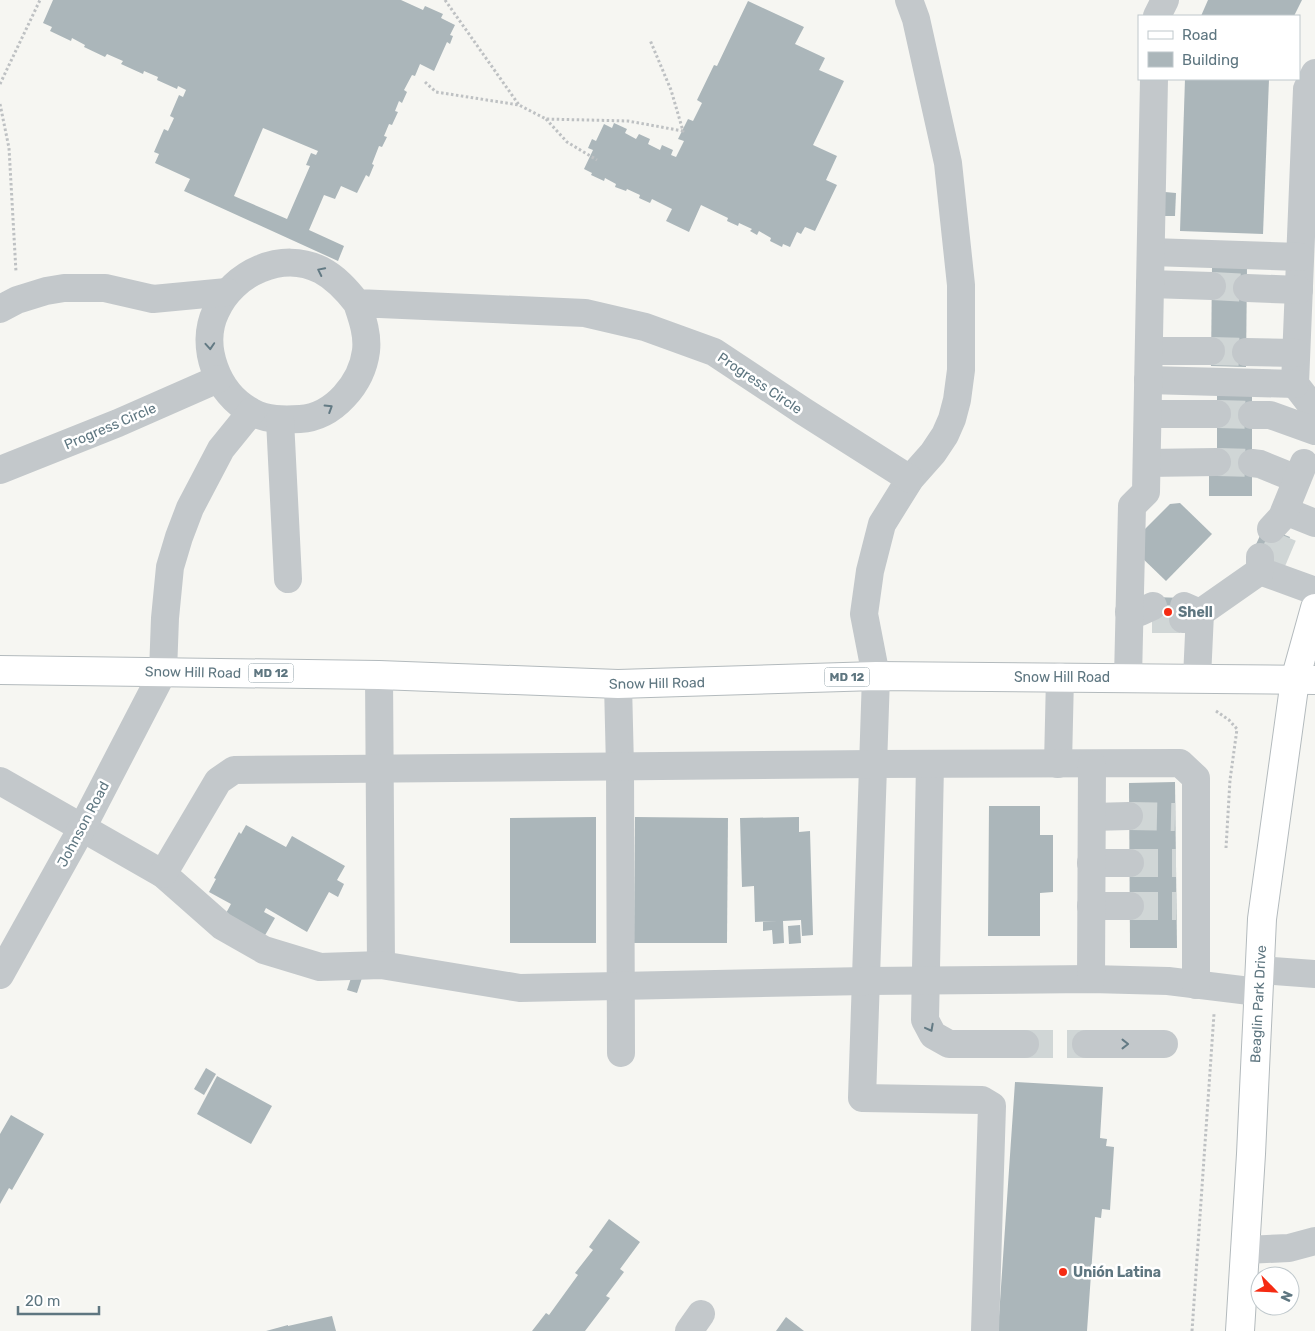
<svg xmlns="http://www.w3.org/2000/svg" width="1315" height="1331" font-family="Rubik,sans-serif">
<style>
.building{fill:#abb6ba;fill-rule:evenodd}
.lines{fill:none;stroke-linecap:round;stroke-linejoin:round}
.minor-tunnel{stroke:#d0d6d6;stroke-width:28;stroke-dasharray:28 14;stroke-linecap:butt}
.major-casing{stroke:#b3babd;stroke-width:30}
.path{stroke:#bec1c3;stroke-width:3;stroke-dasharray:2.5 2.5;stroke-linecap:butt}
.minor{stroke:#c3c8cb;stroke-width:28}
.major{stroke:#fff;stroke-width:28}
.oneway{stroke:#637a84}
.poi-dot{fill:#f52b13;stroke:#fff;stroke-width:2}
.labels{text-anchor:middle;stroke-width:5;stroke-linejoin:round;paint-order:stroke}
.shield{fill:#fff;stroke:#8e9fa6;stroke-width:1}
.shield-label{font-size:12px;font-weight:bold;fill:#5e7680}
.street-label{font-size:14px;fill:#5e7680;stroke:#fff}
.poi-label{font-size:14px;font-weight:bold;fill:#5e7680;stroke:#fff;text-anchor:start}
</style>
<rect width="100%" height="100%" fill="#f6f6f2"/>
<g class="building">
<path d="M53,0H401L423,10L425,6L443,14L441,18L455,25L450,35L453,36L450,44L447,42L434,71L420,64L415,76L412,75L404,90L407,92L402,103L399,101L395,111L398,112L392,125L389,124L384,136L387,137L382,147L379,146L372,164L374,165L369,177L366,175L357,193L341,186L335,199L324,195L309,230L344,246L338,261L184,191L190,179L155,163L159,154L154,152L164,129L168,131L174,118L170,116L179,95L183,97L186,90L178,86L177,89L157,80L158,77L144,71L143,74L121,64L123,61L107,54L105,57L84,47L85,45L72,38L71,41L50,31L52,27L43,23ZM263,128L318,151L316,155L311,153L306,165L310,166L287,219L234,196Z"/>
<polygon points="1208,0 1302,0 1294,16 1201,16"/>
<polygon points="748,1 804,27 795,44 825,58 819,70 844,81 813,145 837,156 826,180 837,185 815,231 805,227 801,234 797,232 790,247 783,244 782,247 770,241 771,238 759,231 757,235 750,231 752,229 739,223 738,226 727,221 728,218 701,205 689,232 666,221 672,209 652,199 650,203 639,198 640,195 627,189 626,191 615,187 616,184 605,178 604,181 591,175 592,173 584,169 593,150 588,148 592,139 596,141 604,124 612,128 614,123 627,129 625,133 636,139 639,134 650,139 648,144 660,150 662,145 673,150 671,155 676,157 684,141 678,139 688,119 693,121 702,103 697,100 714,65 717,66"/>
<polygon points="1185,79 1269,79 1263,234 1180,231"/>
<polygon points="1165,192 1176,193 1175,216 1165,216"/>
<polygon points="1212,266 1247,266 1246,367 1211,366"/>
<polygon points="1217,394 1252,394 1252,496 1209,496 1209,475 1217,475"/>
<polygon points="1180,503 1212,534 1166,581 1138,554 1136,538 1170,504"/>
<polygon points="1264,527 1290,537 1279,564 1252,553"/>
<polygon points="1153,597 1184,598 1182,627 1152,626"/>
<polygon points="1175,782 1177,948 1130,948 1129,783"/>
<polygon points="989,806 1040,806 1040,835 1053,835 1053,892 1040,893 1040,936 988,936"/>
<polygon points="596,817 596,943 510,943 510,818"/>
<polygon points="635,817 728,818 727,943 634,943"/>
<polygon points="799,817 799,832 810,831 813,935 802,936 801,920 783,921 784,943 773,944 772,930 763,931 763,922 778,921 755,922 754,886 742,887 740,818"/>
<polygon points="246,825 286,847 292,836 345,866 337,880 344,884 338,897 329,892 307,932 266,908 264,912 275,918 264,937 225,915 231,904 209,892 216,879 214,878 239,832 241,834"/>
<polygon points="800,925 801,943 789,944 788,926"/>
<polygon points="352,975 362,978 357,993 347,990"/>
<polygon points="206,1068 216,1074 204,1095 194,1089"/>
<polygon points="217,1076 272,1106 251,1144 197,1114"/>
<polygon points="1015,1082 1103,1087 1100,1138 1107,1139 1106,1146 1114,1147 1110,1210 1102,1209 1101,1218 1095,1217 1087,1331 998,1331"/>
<polygon points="11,1115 44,1134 12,1190 9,1188 0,1204 0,1134"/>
<polygon points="609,1219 640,1242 620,1269 624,1272 606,1296 610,1298 585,1331 532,1331 546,1313 549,1315 578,1275 575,1273 593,1250 589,1247"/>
<polygon points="332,1316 336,1331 266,1331 288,1325 288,1326"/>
<polygon points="786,1317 804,1331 776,1331"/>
</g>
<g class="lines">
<g class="minor-tunnel">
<polyline points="1212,286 1247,288"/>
<polyline points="1211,351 1246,352"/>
<polyline points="1217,414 1252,415"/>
<polyline points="1217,462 1252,463"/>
<polyline points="1272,561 1283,535"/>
<polyline points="1152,619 1183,619"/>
<polyline points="1129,816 1175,817"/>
<polyline points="1130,863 1176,863"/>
<polyline points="1130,906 1176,906"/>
<polyline points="1025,1044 1086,1044"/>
</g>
<defs>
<g id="major">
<polyline points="0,670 379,675 618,684 876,676 1315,680"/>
<polyline points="1240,1331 1251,1154 1262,919 1295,680 1315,608"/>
</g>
</defs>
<use href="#major" class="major-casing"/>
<g class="path">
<polyline points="445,0 519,105"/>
<polyline points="425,82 436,92 519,105 546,119 628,121 683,131 671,90 650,40"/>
<polyline points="0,84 40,0"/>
<polyline points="0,104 9,148 16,272"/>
<polyline points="546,119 567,142 597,160"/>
<polyline points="1216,711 1229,720 1237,729 1230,780 1226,848"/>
<polyline points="1192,1331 1214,1014"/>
</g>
<g class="minor">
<polyline points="909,0 916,19 948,163 961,285 961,370 957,400 952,419 945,435 933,453 910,479 882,524 870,571 864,614 876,676 862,1098 982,1100 992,1106 985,1331"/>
<polyline points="1157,16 1165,0"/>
<polyline points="1315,73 1307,89 1295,384 1315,410"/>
<polyline points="1151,252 1300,257"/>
<polyline points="1150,284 1212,286"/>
<polyline points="1247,288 1299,290"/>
<path d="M357,303C362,318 368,334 366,351C362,383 334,417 300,419C283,420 267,420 252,412C217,394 199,346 216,311C233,273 282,250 321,270C336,278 346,289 357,303L585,313L645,327L714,352L803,411L910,479"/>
<polyline points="0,309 17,300 46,291 64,288 105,288 153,299 227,292"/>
<polyline points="1149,351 1211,351"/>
<polyline points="1246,352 1296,353"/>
<polyline points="1148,380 1295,384"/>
<polyline points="1148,414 1217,414"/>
<polyline points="1252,415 1270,415 1315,431"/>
<polyline points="280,420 288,579"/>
<polyline points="1147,463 1217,462"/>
<polyline points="1252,463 1260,464 1297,479"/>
<polyline points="0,470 118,423 218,379"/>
<polyline points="1285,511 1315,523"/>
<polyline points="1271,529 1282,517 1304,463"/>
<polyline points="1260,571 1315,591"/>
<polyline points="1184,606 1200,613 1260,571 1260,557"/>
<polyline points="1129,612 1140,612 1153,606"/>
<polyline points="1183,619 1200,613 1197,678"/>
<polyline points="379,675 381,965"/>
<polyline points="1128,678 1132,506 1146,492 1154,79"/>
<polyline points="618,684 620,767 621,1053"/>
<polyline points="930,764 925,1020 933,1035 949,1044 1025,1044"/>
<polyline points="1058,764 1060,677"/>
<polyline points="0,781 163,874 222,926 264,950 320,967 381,965 520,988 866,981 1091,979 1168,981 1258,992"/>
<polyline points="1092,817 1129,816"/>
<polyline points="1091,863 1130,863"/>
<polyline points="163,874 218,781 234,770 873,764 1180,763 1196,778 1196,985"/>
<polyline points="1091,906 1130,906"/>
<polyline points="1260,970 1315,974"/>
<polyline points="0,975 82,828 163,672 165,618 170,567 179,537 190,508 221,449 251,412"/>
<polyline points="1091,979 1092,764"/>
<polyline points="1086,1044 1164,1044"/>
<polyline points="1245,1250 1289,1248 1315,1241"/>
<polyline points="689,1331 701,1314"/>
</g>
<use href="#major" class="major"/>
</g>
<defs><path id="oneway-chevron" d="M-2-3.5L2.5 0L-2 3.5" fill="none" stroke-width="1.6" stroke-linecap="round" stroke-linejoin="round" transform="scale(1.25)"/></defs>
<g class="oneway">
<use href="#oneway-chevron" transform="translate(321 271) rotate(-154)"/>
<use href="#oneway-chevron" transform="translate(210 346) rotate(86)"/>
<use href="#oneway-chevron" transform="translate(329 408) rotate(-32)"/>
<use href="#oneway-chevron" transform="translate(930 1028) rotate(62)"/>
<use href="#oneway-chevron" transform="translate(1125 1044)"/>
</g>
<g class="poi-dot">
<circle cx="1168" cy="612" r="5"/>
<circle cx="1063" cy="1272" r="5"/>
</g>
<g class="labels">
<g class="shield">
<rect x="248.5" y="663.5" width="45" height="19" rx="4"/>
<rect x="824.5" y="667.5" width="45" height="19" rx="4"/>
</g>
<g class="shield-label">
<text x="271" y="677">MD 12</text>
<text x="847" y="681">MD 12</text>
</g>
<g class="street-label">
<text transform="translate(760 383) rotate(34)" y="5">Progress Circle</text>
<text transform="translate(110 426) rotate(-23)" y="5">Progress Circle</text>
<text transform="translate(193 672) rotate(1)" y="5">Snow Hill Road</text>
<text x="1062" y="682">Snow Hill Road</text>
<text transform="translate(657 683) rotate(-1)" y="5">Snow Hill Road</text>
<text transform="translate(83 824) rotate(-62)" y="5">Johnson Road</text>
<text transform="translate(1258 1004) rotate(-87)" y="5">Beaglin Park Drive</text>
</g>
<g class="poi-label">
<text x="1178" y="617">Shell</text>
<text x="1073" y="1277">Unión Latina</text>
</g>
</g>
<rect x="1138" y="15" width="162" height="65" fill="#ffffff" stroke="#bfc8cc"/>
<rect x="1148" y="31" width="25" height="8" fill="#ffffff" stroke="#bfc8cc"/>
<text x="1182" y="40" font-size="15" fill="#5e7680">Road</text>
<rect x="1148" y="52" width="25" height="15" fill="#abb6ba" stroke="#bfc8cc"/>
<text x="1182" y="65" font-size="15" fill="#5e7680">Building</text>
<g transform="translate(1275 1291) rotate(114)"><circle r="24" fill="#ffffff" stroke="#bfc8cc"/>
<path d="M0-4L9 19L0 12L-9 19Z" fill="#f52b13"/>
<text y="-8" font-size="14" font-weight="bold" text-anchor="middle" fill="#5e7680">N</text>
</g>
<path d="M18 1306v8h81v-8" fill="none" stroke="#5e7680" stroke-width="2.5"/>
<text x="25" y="1306" font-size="15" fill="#5e7680" stroke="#ffffff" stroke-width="4" paint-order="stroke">20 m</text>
</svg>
